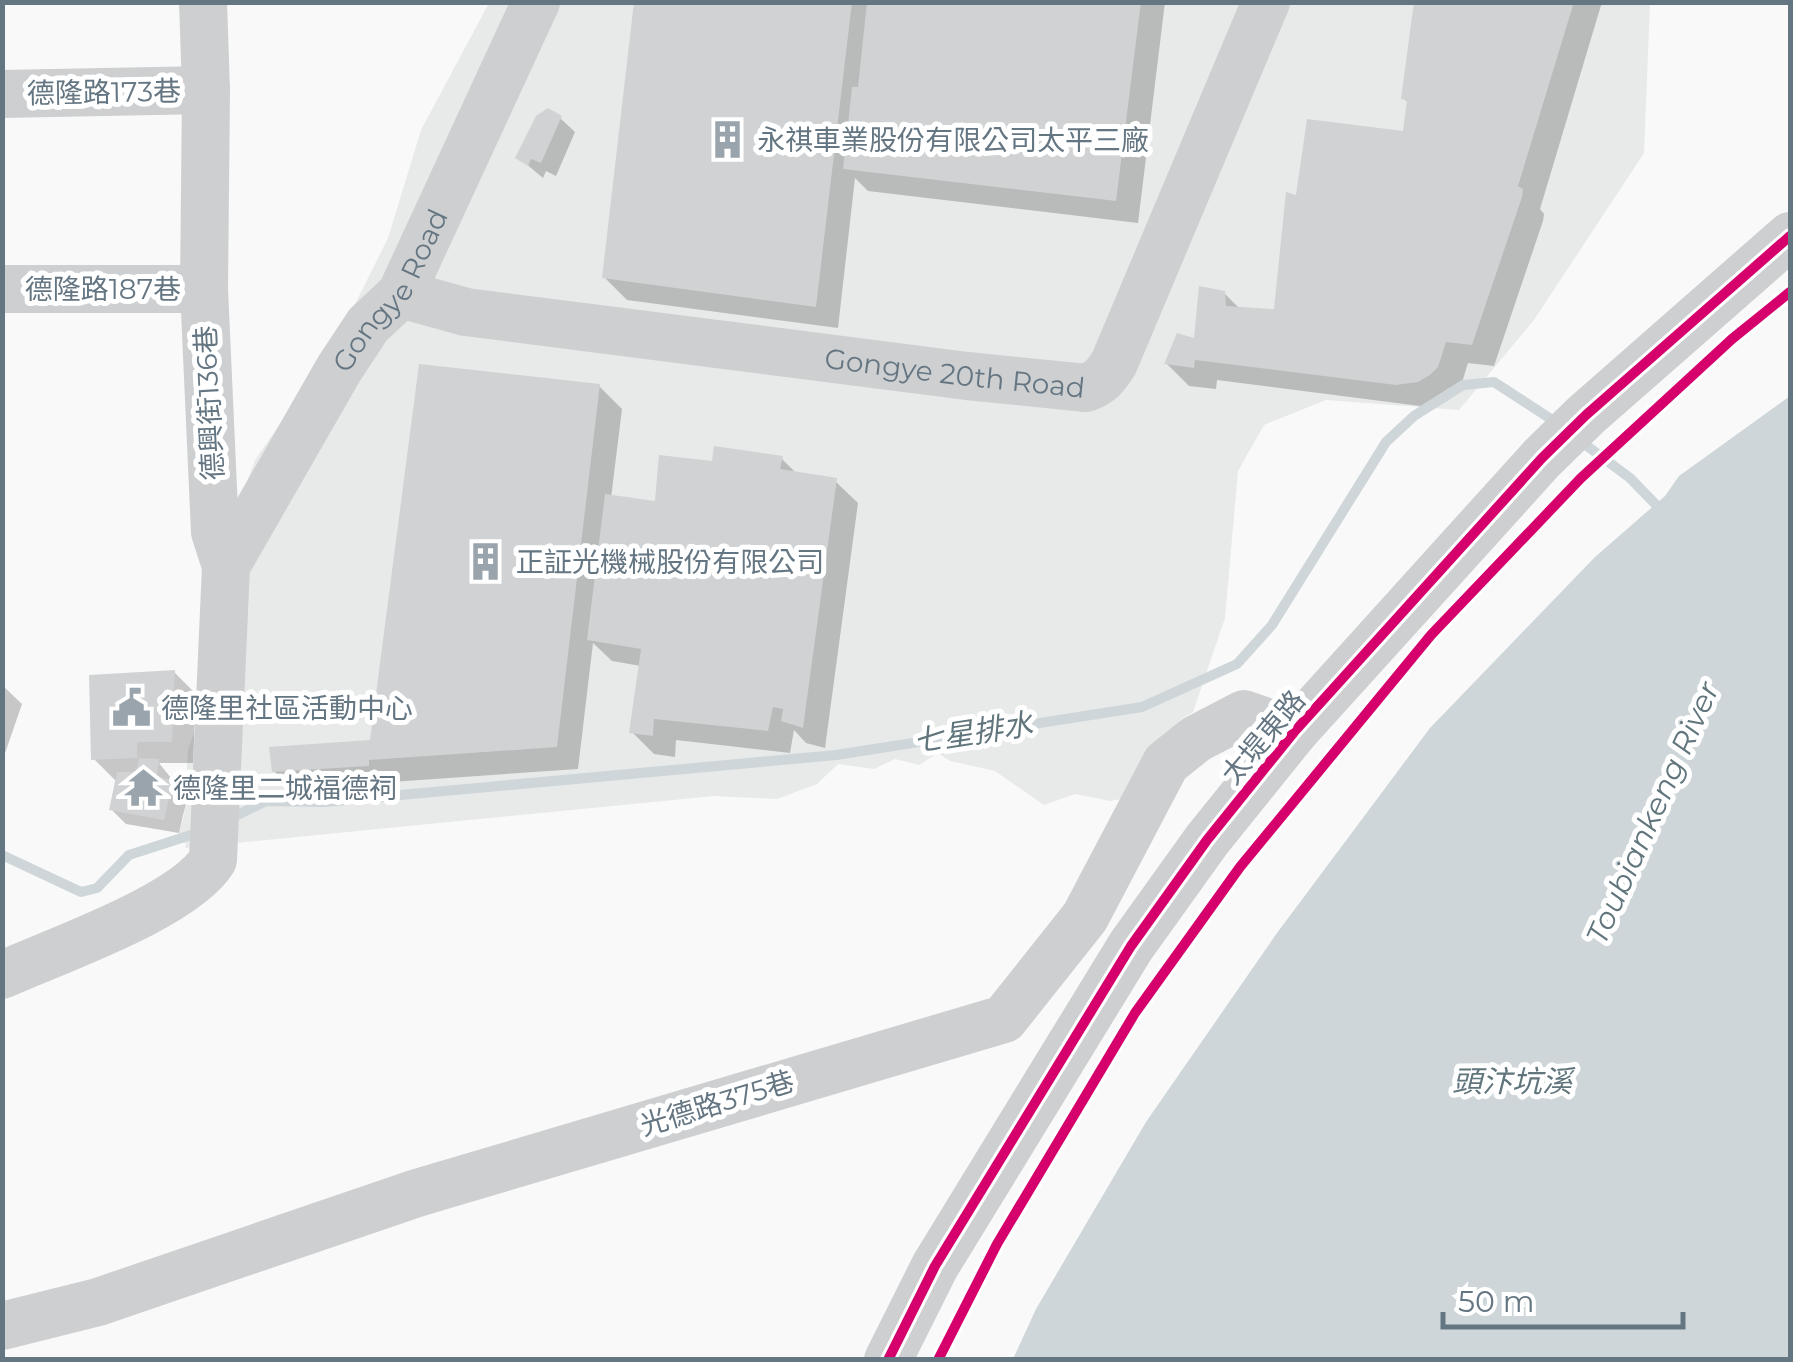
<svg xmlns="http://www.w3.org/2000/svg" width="1793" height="1362" font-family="Montserrat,'Noto Sans TC',sans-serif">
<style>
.built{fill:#e8e9e9}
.water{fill:#ced6d9}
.shadow{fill:#0003}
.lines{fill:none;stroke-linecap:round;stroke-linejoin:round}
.stream{stroke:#ced6d9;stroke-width:10}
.building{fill:#d0d2d3}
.minor{stroke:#cecfd0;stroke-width:48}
.cycleway-casing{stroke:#fff;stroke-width:16}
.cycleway{stroke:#d6006c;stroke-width:10}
.labels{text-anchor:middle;stroke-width:10;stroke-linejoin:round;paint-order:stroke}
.street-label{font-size:28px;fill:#657683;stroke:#fff}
.poi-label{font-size:28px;fill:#657683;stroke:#fff;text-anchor:start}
.water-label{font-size:30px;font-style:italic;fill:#60757c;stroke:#fff}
</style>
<rect width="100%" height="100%" fill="#f9f9f9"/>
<polygon class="built" points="489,3 1650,3 1644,153 1534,320 1459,410 1326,400 1264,425 1238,471 1225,618 1193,712 1180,720 1169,745 1126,798 1110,801 1075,794 1044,805 995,771 950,761 938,753 919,765 895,759 874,769 838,764 817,784 777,799 714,796 185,848 186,843 182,843 178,836 184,816 188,749 222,662 235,514 255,460 334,346 388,238 421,130"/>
<polygon class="water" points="1790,396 1790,1359 1013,1359 1036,1309 1146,1122 1277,933 1430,728 1595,557 1665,496 1679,476"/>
<g class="shadow">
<polygon points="636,2 1165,2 1138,223 868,191 855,178 838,328 627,300 604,277"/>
<polygon points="1416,2 1602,2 1540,209 1544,214 1543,221 1494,366 1468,363 1460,389 1452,397 1441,404 1420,406 1217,380 1216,389 1189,386 1167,364 1196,341 1224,293 1240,309 1276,312 1298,199 1406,134 1409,104 1404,98"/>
<polygon points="560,118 575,132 556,176 546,171 543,178 518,157"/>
<polygon points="599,386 622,409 611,498 657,503 714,463 782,459 798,475 835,481 858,503 825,748 806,743 794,730 790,753 676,740 675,757 654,754 632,732 641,666 612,661 593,643 578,769 391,782 391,787 296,793 274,771 372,743"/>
<polygon points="174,672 196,694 193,763 159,763 187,798 179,833 126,824 112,810 117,782 94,759"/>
<polygon points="2,685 22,704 2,762"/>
</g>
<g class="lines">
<g class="stream">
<polyline points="1579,440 1630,478 1664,513"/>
<polyline points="229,819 266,801 324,802 836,755 1142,707 1237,664 1272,625 1386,442 1414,416 1463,385 1494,382 1557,423"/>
<polyline points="2,855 81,892 97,888 129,855 200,832"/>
</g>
</g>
<g class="building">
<polygon points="634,2 852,2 816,307 602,278"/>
<polygon points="867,2 1141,2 1116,201 843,169 852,87 858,87"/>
<polygon points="1414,2 1574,2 1518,186 1523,189 1522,197 1472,345 1446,342 1438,367 1430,375 1418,382 1396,385 1195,360 1194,368 1164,364 1177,333 1194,338 1199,286 1225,291 1226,306 1274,309 1286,192 1296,195 1307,119 1403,131 1407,100 1401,99"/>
<polygon points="548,108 562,116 541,163 531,159 528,166 515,158 536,116"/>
<polygon points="419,364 600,384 557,747 369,760 369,766 272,772 269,747 370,740"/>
<polygon points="714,446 783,456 780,469 837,478 803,728 781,721 783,709 773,707 768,731 654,719 653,736 629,733 641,649 587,640 605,494 655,501 659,455 712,461"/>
<polygon points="175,670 172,742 137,742 137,758 91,760 89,675"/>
<polygon points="139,758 159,759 157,776 173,781 164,820 109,810 117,772 136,772"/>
</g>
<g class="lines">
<g class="minor">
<polyline points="2,94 206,90"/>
<polyline points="2,289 204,289"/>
<path id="s1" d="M401,294L466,312L967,376L1086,388C1100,383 1106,376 1114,363L1266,2"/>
<path id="s2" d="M226,566L339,369L368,325L401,294L536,2"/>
<path d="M2,975C55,951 184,907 213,860L226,566L215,532L204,289L206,90L203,2"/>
<polyline points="2,1326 98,1302 417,1193 1004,1019 1085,917 1166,763 1196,739 1244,714 1294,732"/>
<polyline points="888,1360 935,1266 1131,946 1207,840 1294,732 1542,458 1586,415 1790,236"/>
</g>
<defs>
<g id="cycleway">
<polyline points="888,1360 935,1266 1131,946 1207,840 1294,732 1542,458 1586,415 1790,236"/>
<polyline points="938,1360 997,1244 1135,1013 1240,867 1431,635 1581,478 1732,339 1790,292"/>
</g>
</defs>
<use href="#cycleway" class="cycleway-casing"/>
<use href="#cycleway" class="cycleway"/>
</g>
<defs>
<symbol id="building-bare" viewBox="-9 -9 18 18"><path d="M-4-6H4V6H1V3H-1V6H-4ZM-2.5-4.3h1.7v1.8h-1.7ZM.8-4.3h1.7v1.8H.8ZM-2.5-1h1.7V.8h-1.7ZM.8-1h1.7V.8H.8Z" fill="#99a4ac" stroke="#fff" stroke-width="2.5" paint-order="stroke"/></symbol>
<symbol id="civic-bare" viewBox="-9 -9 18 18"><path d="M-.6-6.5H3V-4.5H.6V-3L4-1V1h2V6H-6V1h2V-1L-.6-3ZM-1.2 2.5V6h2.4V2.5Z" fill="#99a4ac" stroke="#fff" stroke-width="2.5" paint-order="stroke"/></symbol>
<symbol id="temple-bare" viewBox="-9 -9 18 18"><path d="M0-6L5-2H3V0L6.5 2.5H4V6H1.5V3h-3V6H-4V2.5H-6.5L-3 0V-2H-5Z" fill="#99a4ac" stroke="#fff" stroke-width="2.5" paint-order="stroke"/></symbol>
</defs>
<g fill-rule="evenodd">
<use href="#building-bare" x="700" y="112" width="55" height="55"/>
<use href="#building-bare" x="458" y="534" width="55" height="55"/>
<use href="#civic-bare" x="104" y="680" width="55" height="55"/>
<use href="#temple-bare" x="116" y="760" width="55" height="55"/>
</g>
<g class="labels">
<g class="street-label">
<text transform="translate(104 92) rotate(-1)" y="10">德隆路173巷</text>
<text x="103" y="299">德隆路187巷</text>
<text dy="10" stroke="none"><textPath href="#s2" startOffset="322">Gongye Road</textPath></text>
<text dy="10" stroke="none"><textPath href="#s1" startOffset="560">Gongye 20th Road</textPath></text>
<text transform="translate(209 403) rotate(-93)" y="10">德興街136巷</text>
<text transform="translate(1263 737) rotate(-50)" y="10">太堤東路</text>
<text transform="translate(717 1103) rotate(-17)" y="10">光德路375巷</text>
</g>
<g class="poi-label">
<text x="757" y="150">永祺車業股份有限公司太平三廠</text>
<text x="516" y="572">正証光機械股份有限公司</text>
<text x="161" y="718">德隆里社區活動中心</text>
<text x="173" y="798">德隆里二城福德祠</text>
</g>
<g class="water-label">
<text transform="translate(973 733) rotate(-9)" y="10">七星排水</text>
<text transform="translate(1653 813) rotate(-66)" y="10">Toubiankeng River</text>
<text x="1512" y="1092">頭汴坑溪</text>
</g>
</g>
<rect width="1793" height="1362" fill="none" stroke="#657683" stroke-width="10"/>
<path d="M1443 1312v15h240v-15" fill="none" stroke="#657683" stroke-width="5"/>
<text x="1458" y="1312" font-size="30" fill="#657683" stroke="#ffffff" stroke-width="8" paint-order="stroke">50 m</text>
</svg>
